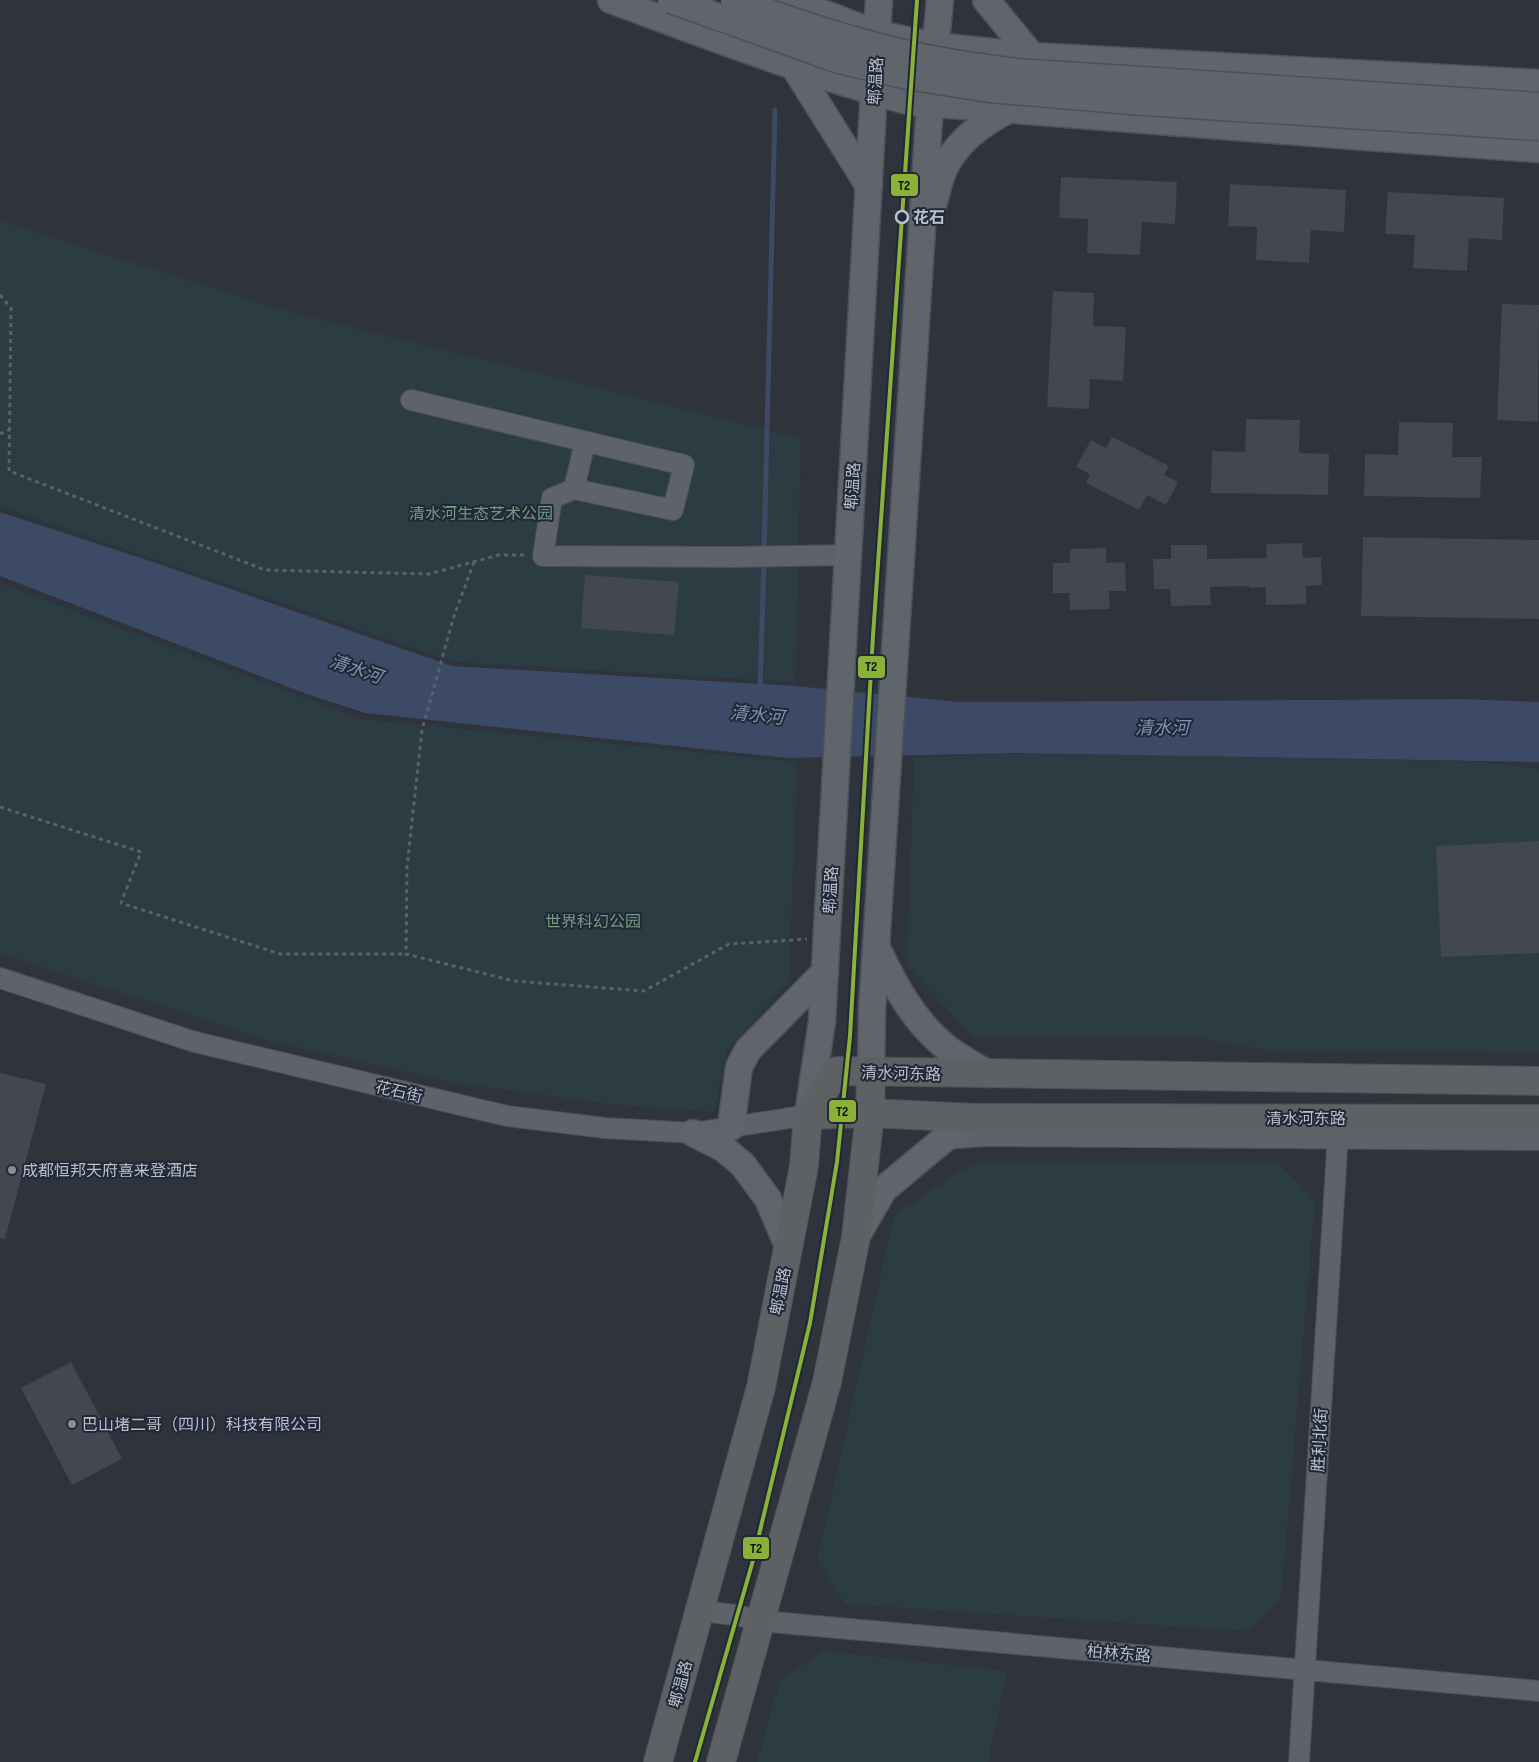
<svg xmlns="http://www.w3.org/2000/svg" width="1539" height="1762" font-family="'Sofia Sans Condensed','Noto Sans SC',sans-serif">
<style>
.green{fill:#2b3d43}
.water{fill:#3d4a66}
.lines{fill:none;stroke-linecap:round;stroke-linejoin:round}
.stream{stroke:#3d4a66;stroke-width:5}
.building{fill:#43474f}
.minor-casing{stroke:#4c4f56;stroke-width:22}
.major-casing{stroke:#4c5058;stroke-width:29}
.highway-casing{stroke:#4b4f57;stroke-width:30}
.path{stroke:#5c6167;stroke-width:3;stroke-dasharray:4 4;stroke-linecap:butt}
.minor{stroke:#5e626a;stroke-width:20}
.major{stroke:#60646b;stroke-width:26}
.highway{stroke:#5e6163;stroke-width:28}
.major-bridge-casing{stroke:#4c5058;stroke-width:29;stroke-linecap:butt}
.major-bridge{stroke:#60646b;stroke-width:26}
.tram-1-casing{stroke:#212837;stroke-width:8}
.tram-1{stroke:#8ab239;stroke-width:4}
.stop-dot{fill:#212837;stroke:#b9bfcb;stroke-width:2.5}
.poi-dot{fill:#888e99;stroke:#212837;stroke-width:2}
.labels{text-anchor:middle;stroke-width:4;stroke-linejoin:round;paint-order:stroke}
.street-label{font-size:16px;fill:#b9bfcb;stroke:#212837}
.stop-label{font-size:16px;font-weight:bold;fill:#b9bfcb;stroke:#212837;text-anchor:start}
.park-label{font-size:16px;fill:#729b7f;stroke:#212837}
.poi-label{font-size:16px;fill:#b9bfcb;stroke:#212837;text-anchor:start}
.water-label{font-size:18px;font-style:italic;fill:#8292b1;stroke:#212837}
.line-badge{stroke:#212837;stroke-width:2}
.pale-badge-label{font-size:14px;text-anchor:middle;font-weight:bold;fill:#111}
</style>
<rect width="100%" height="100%" fill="#2e333c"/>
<g class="green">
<polygon points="0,221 285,311 801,438 795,682 454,662 0,506"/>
<polygon points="0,583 360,719 797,762 789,980 726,1052 714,1112 618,1105 456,1083 267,1040 0,953"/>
<polygon points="1048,752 1482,762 1539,769 1539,1052 1274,1051 1190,1036 973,1036 907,966 914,758"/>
<polygon points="971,1164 1279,1164 1315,1199 1281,1598 1247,1631 845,1604 818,1559 894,1216"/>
<polygon points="824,1651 1007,1671 988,1762 757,1762 780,1681"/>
</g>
<polygon class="water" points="0,512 153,562 452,666 795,686 959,702 1460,699 1539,702 1539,762 1022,753 788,758 365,713 304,693 0,576"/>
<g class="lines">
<g class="stream">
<polyline points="764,552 775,110"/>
<polyline points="760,689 764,560"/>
</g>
</g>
<g class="building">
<polygon points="1061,177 1177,182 1175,224 1142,222 1140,255 1087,253 1088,219 1059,218"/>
<polygon points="1230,184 1346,190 1344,232 1311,230 1309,263 1256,260 1257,227 1228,226"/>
<polygon points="1388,192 1504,198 1502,240 1469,238 1467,271 1413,268 1415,235 1385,234"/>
<polygon points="1053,291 1094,293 1093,326 1126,327 1123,381 1090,379 1089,409 1047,407"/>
<polygon points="1502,304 1539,305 1538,422 1497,420"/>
<polygon points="1246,419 1300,420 1299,453 1329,454 1328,495 1211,493 1212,451 1245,452"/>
<polygon points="1399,422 1453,423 1452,457 1482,457 1480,498 1364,496 1365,454 1398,455"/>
<polygon points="1112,437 1169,466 1164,475 1178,482 1166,505 1147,495 1139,510 1086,483 1090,474 1076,467 1091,440 1106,448"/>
<polygon points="1363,537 1539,540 1539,619 1361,616"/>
<polygon points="1302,543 1303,558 1321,557 1322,585 1306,586 1306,604 1266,605 1266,587 1250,588 1249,586 1210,587 1211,605 1171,606 1170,589 1154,589 1153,559 1171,559 1171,545 1207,545 1207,559 1267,558 1266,544"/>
<polygon points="1106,548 1106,563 1125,562 1126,591 1109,591 1110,609 1070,610 1069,593 1053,593 1053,563 1070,563 1070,549"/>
<polygon points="585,575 679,582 674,635 581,628"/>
<polygon points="1539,841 1539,953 1441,957 1436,846"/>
<polygon points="0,1073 46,1084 5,1239 0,1238"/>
<polygon points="71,1362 122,1459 72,1485 21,1388"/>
</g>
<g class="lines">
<defs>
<g id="minor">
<polyline points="411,400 684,465 673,510 574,489 552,498 543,556 734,557 848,555"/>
<polyline points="574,489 585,442"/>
<polyline points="0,978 195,1042 507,1116 605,1128 694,1133 808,1115"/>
<polyline points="946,1139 984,1136 1539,1140"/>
<polyline points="700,1611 736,1615 761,1621 1539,1691"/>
<polyline points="1299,1762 1339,1118"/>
</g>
<g id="major">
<path d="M611,0C709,36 810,75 911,102L1352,136L1539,149"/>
<polyline points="788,0 878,34 935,46 1032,56 1539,83"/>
<polyline points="986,0 1032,56"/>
<polyline points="793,65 869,186"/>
<path d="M933,205C937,192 940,175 947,163C961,138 984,122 1008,110"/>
<path d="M877,948C894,984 911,1017 942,1044C955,1056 973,1064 988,1074"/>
<polyline points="871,1072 872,1010 930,104 940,0"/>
<polyline points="808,1115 822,1021 879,0"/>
<polyline points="731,1127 739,1067 748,1050 825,972"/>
<polyline points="693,1133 723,1148 743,1165 768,1199 788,1246"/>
<polyline points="856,1237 884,1189 944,1139 976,1118"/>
</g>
<g id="highway">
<polyline points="808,1115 870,1113 976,1118 1539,1119"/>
<polyline points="658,1762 761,1387 804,1166 808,1115 837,1071 1539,1081"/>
<polyline points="721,1762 827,1382 856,1237 870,1113 871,1072"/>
</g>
</defs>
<use href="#minor" class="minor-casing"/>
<use href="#major" class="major-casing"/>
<use href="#highway" class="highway-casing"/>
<g class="path">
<polyline points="0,295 11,308 9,471 265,570 429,574 499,555 525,555"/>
<polyline points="0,434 9,430"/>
<polyline points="474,562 454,616 422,730 407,867 406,954 514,981 644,991 729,944 807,939"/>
<polyline points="0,807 141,852 121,903 280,954 406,954"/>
</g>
<use href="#minor" class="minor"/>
<use href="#major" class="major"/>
<use href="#highway" class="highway"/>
<defs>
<g id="major-bridge">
<polyline points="671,0 839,60 907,76 989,89 1143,102 1539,127"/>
<path d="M734,0C805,26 879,51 954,63C975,67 997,69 1018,72L1539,106"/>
</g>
</defs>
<use href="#major-bridge" class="major-bridge-casing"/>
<use href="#major-bridge" class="major-bridge"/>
<defs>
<polyline id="tram-1" points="695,1762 752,1564 810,1323 837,1162 850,1036 873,636 917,0"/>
</defs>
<use href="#tram-1" class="tram-1-casing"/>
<use href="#tram-1" class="tram-1"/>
</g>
<circle class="stop-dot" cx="902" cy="217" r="6"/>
<g class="poi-dot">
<circle cx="12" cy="1170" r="5"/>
<circle cx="72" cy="1424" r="5"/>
</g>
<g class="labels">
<g class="street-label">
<text transform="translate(875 81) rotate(-87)" y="6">郫温路</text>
<text transform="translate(852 486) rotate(-86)" y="6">郫温路</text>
<text transform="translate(830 890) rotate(-87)" y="6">郫温路</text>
<text transform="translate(901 1073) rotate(1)" y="6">清水河东路</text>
<text transform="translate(399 1091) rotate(13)" y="6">花石街</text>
<text x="1306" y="1124">清水河东路</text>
<text transform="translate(780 1291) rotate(-79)" y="6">郫温路</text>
<text transform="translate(1319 1440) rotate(-87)" y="6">胜利北街</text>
<text transform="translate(1119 1653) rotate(5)" y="6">柏林东路</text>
<text transform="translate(680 1684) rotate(-75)" y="6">郫温路</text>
</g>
<g class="stop-label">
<text x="913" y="223">花石</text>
</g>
<g class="park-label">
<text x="481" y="519">清水河生态艺术公园</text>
<text x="593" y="927">世界科幻公园</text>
</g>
<g class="poi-label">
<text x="22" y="1176">成都恒邦天府喜来登酒店</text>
<text x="82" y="1430">巴山堵二哥（四川）科技有限公司</text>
</g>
<g class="water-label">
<text transform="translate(356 669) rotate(19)" y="6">清水河</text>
<text transform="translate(757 715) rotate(6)" y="6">清水河</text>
<text x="1162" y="734">清水河</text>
</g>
</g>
<g class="line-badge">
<rect x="890" y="173" width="29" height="24" rx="5" fill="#8ab239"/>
<rect x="857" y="655" width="29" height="24" rx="5" fill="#8ab239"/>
<rect x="828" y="1099" width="29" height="24" rx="5" fill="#8ab239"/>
<rect x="742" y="1536" width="28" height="24" rx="5" fill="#8ab239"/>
</g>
<g class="pale-badge-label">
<text x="904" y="190">T2</text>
<text x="871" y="671">T2</text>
<text x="842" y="1116">T2</text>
<text x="756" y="1553">T2</text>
</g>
</svg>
